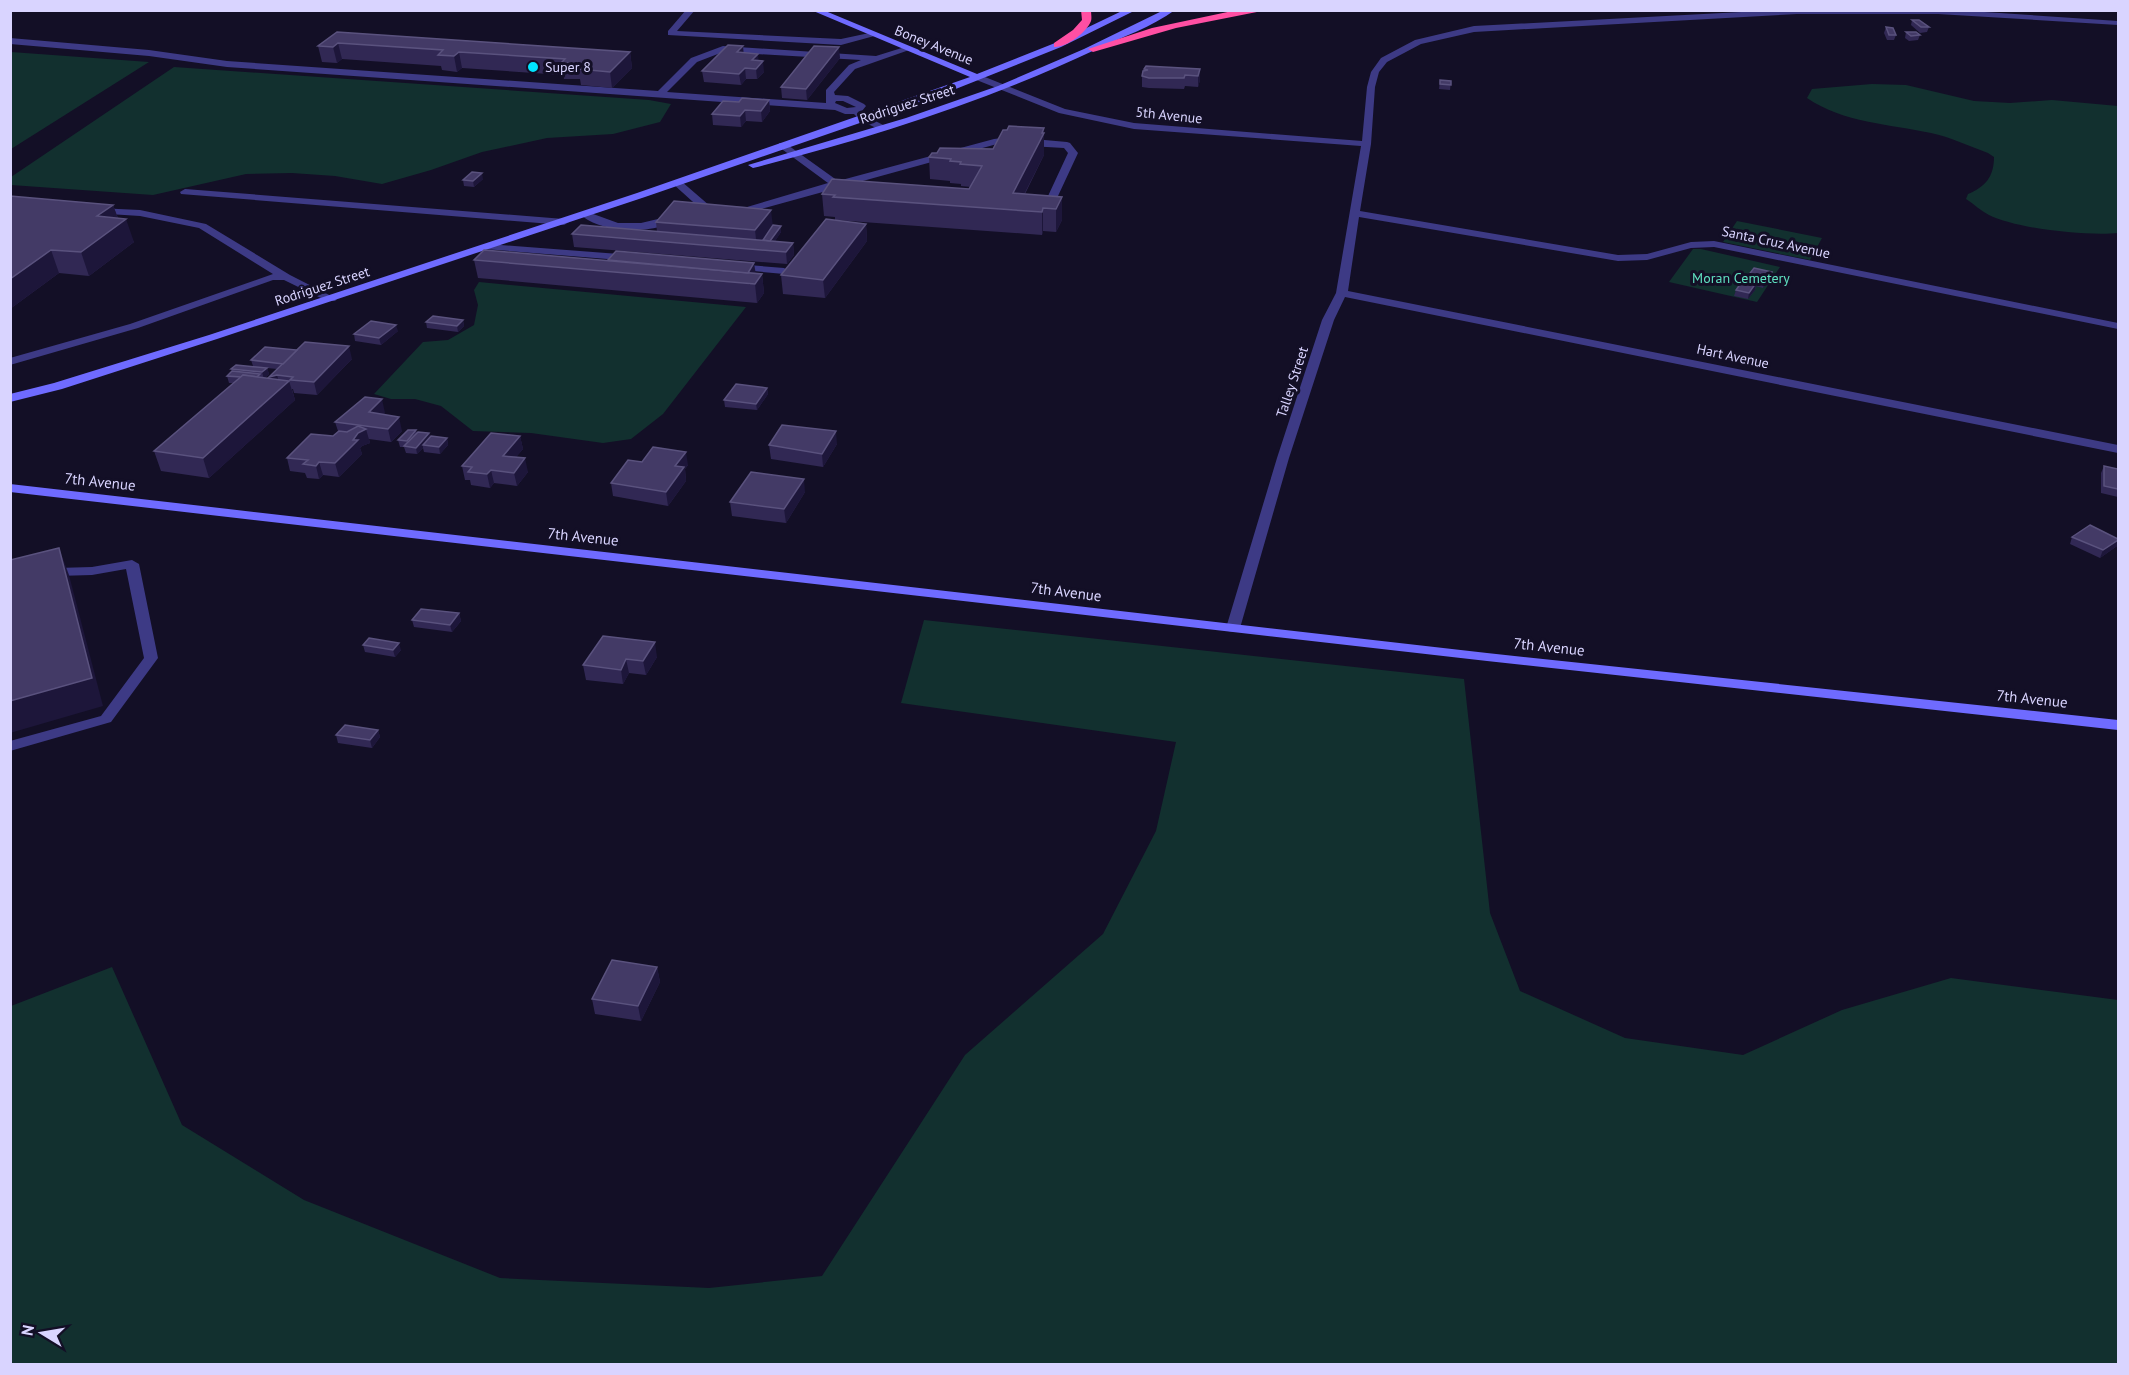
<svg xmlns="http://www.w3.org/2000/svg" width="2129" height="1375" font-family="'PT Sans',sans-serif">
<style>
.green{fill:#12302f}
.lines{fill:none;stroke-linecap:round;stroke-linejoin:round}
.lane{fill:#3d3a85;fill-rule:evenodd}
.street{fill:#3d3a85;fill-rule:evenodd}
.secondary{fill:#6f6bff;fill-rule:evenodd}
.highway{fill:#ff4fa3;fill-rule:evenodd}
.wall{fill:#312854;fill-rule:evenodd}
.shaded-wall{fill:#1d163a}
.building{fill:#433a66;stroke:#5a527e;stroke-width:1.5}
.poi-dot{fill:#00e5ff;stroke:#130f26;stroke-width:2}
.labels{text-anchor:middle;stroke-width:6;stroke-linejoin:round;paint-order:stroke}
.far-street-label{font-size:14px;fill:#d9d4ff;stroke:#130f26}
.far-poi-label{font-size:14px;fill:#d9d4ff;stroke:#130f26;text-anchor:start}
.far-park-label{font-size:14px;fill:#5fe0c0;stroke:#130f26}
.street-label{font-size:15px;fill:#d9d4ff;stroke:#130f26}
</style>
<rect width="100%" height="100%" fill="#130f26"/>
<g class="green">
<polygon points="11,52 149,62 11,149"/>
<polygon points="174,67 649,100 671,104 660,122 613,134 547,138 482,152 431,170 382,184 335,176 292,173 246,174 153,195 11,185 11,177"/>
<path d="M1872,84L1906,85L1974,101L2010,103L2052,100L2118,106V233C2087,236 2017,229 1989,215C1981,211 1974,204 1966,199L1968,194C1985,187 1994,177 1994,157L1988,153C1969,146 1950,137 1931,133C1889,124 1844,123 1807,98L1812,89Z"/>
<polygon points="1737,221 1822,238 1810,260 1723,242"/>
<polygon points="1693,249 1701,249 1780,267 1757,302 1669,282"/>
<polygon points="479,282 746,307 663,414 631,439 603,443 531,433 473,431 441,406 415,399 391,399 374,394 423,342 448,340 474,325 478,305 474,290"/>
<polygon points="924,620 1464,679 1490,913 1520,991 1625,1038 1743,1055 1842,1010 1951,978 2118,1000 2118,1364 11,1364 11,1006 112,967 182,1125 304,1200 500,1278 709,1288 822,1276 965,1055 1103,934 1156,831 1176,742 901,703"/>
</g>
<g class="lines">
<g class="lane">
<polygon points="686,10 695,10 677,31 841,39 874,32 878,35 841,45 668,35 668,31"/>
<path d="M10,38L149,50L227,61L658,91L691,58L723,46L876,56L908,46L912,49L855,69L834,92L835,95L848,96L864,104L866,106L862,111L866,116L885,126V130L882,131L860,120L854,114H845L835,110L227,67L149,56L10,44ZM723,52L861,60L849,65L826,90V103L667,92L697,62ZM836,101H843L856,107L847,108L835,103Z"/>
<polygon points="1010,137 1067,142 1070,143 1078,153 1051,211 1042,209 1068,153 1064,148 997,144 747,213 703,211 672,183 681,181 710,206 747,207 828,183 779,147 779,143 785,143 838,181 994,139"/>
<polygon points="97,208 140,210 206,224 290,275 337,299 335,301 327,301 284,280 273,280 138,328 10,365 10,358 130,324 273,274 199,228 140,216 93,213 92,211"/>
<path d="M585,211L618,223H641L675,215L680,218C658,235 600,234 580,214Z"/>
<polygon points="488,244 632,255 637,258 632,261 484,249 483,247"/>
<polygon points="736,264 784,268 789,271 784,274 732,269 731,267"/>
<polygon points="132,560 139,564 158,658 111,722 10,751 10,741 101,716 144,658 126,569 92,575 57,576 10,586 10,578 57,568 92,567"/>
</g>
<g class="street">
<polygon points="1779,10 1954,10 2118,21 2118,25 1938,14 1797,14 1474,32 1421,44 1387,62 1379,72 1375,87 1371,144 1360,211 1618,255 1647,254 1691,242 1714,241 2118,323 2118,329 1714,247 1691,248 1647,260 1618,261 1359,217 1348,291 2118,445 2118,453 1345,297 1334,320 1289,458 1240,628 1233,632 1228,631 1226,628 1277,458 1322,320 1336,293 1361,146 1134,129 1059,113 974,79 974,75 980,75 1065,109 1134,123 1362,141 1367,87 1371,72 1381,58 1415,40 1474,26"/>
<polygon points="185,189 564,219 569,222 564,225 181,194 180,192"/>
</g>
<g class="secondary">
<polygon points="811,10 823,10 977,74 1055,43 1124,10 1136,10 1061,47 938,96 645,197 217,339 62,389 10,402 10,394 54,383 209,335 637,193 970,77"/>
<path d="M1164,10H1175C1152,27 1122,37 1097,49C987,101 871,138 753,168L748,165L906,118L998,86L1084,49Z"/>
<polygon points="10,484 1487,653 2118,720 2118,730 1487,661 10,492"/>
</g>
<g class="highway">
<path d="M1081,10H1091C1091,13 1092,19 1091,21C1087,32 1066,48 1054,47V43L1073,30L1082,20Z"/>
<polygon points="1237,10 1267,10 1176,28 1093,52 1088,49 1152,28"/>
</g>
</g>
<g class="wall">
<polygon points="1912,20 1929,27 1927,32 1920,33 1911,25"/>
<polygon points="1886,27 1896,35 1894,40 1887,40 1884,33"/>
<polygon points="337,32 630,52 632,68 612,88 581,85 580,79 564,79 563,75 462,68 457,72 442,70 441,66 342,59 337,63 322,62 318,46"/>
<polygon points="1906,32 1920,35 1918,40 1909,41 1905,38"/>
<polygon points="744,53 758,61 764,72 757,79 746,79 741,85 704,82 702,71"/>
<polygon points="840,58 807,100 782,98 781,87"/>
<polygon points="1146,66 1200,69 1200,80 1198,87 1185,86 1184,89 1149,88 1142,87 1142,76"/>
<polygon points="1440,80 1451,81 1450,90 1439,89"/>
<polygon points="769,100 770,111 762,122 746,121 741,127 713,125 712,114 739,102"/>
<polygon points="1044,128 1044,155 1025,194 1062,197 1062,220 1056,232 1043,231 1042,235 835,220 835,217 824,216 822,194 969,189 971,187 961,186 961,184 950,183 950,181 930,179 929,157 937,153 993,149"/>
<polygon points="483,179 474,187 464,186 463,180"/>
<polygon points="10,196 113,205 118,218 134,242 89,276 59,273 10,309"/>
<polygon points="656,222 773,225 781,232 775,241 793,243 794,255 787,264 574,247 572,234 657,232"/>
<polygon points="866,224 867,241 825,298 783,294 781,275"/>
<polygon points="474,260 762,274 764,293 757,303 478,278"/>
<polygon points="1772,272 1771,278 1763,288 1756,286 1755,290 1748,299 1734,296 1736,290 1746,281 1747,277"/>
<polygon points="463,320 464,326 458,332 427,328 426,322"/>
<polygon points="398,331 381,345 355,341 354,334"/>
<path d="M352,359L317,395L294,393L293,389H292L295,400L209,478L161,471L154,451L234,383H229L227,376L232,371L231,369L253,366L251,360ZM267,368L277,369L269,378H265L269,374Z"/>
<polygon points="767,388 768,394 757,410 725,407 724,400"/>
<polygon points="385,413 383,414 402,431 391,442 369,439 370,443 362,446 360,448 362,454 339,477 323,475 319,479 307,478 305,473 290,471 287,458 333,436 338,431 335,422"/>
<polygon points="416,430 417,433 429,433 430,437 447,438 448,445 440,454 424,452 423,448 417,454 406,453 404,447 400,447 398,440"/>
<polygon points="520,436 523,449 516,457 528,472 517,486 494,483 490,488 471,485 470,480 465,480 462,466"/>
<polygon points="837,444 823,467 771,459 769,445"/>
<polygon points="642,462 688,465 685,469 686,481 668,506 613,496 611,483"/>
<polygon points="2104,466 2118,469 2118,497 2101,493 2101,473"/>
<polygon points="805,492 786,523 732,516 730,502"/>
<polygon points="2072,537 2117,546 2100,558 2070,544"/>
<polygon points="459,613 461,621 452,632 414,627 412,620"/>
<polygon points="603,636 657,657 646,675 629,673 623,684 586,680 583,665"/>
<polygon points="363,645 401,650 395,657 365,652"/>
<polygon points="378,730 380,737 372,748 338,743 336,735"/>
<polygon points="657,967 660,982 641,1021 595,1014 592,999"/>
</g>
<g class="shaded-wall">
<polygon points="338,43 342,59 337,63 333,47"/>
<polygon points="743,46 744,57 737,52"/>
<polygon points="839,47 840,58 807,100 806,89"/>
<polygon points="459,52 462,68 457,72 454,56"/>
<polygon points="630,52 632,68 612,88 610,72"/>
<polygon points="758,54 759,64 752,60"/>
<polygon points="763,61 764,72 757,79 756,69"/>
<polygon points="745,68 746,79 741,85 739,74"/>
<polygon points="1200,69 1200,80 1198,87 1198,76"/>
<polygon points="769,100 770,111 762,122 761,111"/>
<polygon points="745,110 746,121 741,127 740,116"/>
<polygon points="1044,128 1044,155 1016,210 1013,193"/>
<polygon points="482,173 483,179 474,187 473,181"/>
<polygon points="1062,197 1062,220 1056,232 1056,209"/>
<polygon points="113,205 120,224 126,219 134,242 89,276 81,252 97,216"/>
<polygon points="1043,208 1043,231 1042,235 1042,212"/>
<polygon points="771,210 773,227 757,248 755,230"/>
<polygon points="866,224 867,241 825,298 823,280"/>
<polygon points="781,226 781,232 770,249 769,243"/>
<polygon points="793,243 794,255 787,264 786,252"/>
<polygon points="51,250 59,273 10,309 10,279"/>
<polygon points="754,263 756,275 749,285 748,273"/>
<polygon points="1772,272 1771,278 1763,288 1765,282"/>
<polygon points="762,274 764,293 757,303 755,284"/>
<polygon points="1756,283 1755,290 1748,299 1749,293"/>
<polygon points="463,320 464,326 458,332 457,326"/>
<polygon points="396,325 398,331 381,345 379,338"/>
<polygon points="349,346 352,359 317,395 314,382"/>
<polygon points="267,368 269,374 264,379 262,372"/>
<polygon points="277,375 281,388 289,381 295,400 209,478 203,458 273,390 269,377"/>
<polygon points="767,388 768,394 757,410 756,404"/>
<polygon points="382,399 385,413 372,425 369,412"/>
<polygon points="399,417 402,431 391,442 388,429"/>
<polygon points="366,429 370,443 362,446 360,448 362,454 339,477 335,463 358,433"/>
<polygon points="836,431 837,444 823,467 822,454"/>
<polygon points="429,433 431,440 423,445 423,448 417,454 416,448"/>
<polygon points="520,436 523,449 506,469 503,456"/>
<polygon points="447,438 448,445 440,454 439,447"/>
<polygon points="686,452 688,465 685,469 686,481 668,506 666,492 675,466"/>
<polygon points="525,458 528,472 517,486 514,473"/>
<polygon points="319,462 323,475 319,479 316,466"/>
<polygon points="491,470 494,483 490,488 487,474"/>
<polygon points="804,479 805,492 786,523 784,509"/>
<polygon points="2118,540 2117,546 2100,558 2103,550"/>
<polygon points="59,548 69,575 103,706 10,733 10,701"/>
<polygon points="459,613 461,621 452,632 450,625"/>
<polygon points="655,642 657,657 646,675 643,661"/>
<polygon points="399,643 401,650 395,657 393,650"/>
<polygon points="626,659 629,673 623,684 621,670"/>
<polygon points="378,730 380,737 372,748 370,740"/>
<polygon points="657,967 660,982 641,1021 638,1006"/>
</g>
<g class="building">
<polygon points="1912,20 1919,20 1929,27 1921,27"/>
<polygon points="1886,27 1893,28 1896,35 1889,35"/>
<polygon points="337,32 630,52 610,72 578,69 585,63 561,63 565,59 459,52 454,56 438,55 443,50 338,43 333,47 318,46"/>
<polygon points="1906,32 1916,32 1920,35 1911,36"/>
<polygon points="728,45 743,46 737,52 758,54 752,60 763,61 756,69 745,68 739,74 702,71"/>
<polygon points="814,46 839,47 806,89 781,87"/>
<polygon points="1146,66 1200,69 1198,76 1185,75 1184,78 1149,78 1142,76 1143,71 1148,70 1144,69"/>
<polygon points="1440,80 1451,81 1451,85 1440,84"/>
<polygon points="742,98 769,100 761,111 745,110 740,116 712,114 723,101 739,102"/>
<polygon points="1009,126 1044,128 1042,133 1044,133 1013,193 1062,197 1056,209 1043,208 1042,212 833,197 835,195 822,194 832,179 969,189 982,166 960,164 961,162 950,161 951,159 929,157 932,153 937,153 940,148 993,149 1003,130 1007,130"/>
<polygon points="472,172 482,173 473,181 463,180"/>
<polygon points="10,196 113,205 97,216 126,219 81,252 51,250 10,279"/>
<polygon points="674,201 771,210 755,230 656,222"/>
<polygon points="826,219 866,224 823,280 781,275"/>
<polygon points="581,225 793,243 786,252 572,234"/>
<polygon points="773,225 781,226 770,241 763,240"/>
<polygon points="484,250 762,274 755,284 474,260"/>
<polygon points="616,251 754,263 748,273 608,260"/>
<polygon points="1754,268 1772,272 1765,282 1747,277"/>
<polygon points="1743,280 1756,283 1749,293 1736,290"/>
<polygon points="433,316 463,320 457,326 426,322"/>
<polygon points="371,321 396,325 379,338 354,334"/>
<polygon points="305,342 349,346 314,382 290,380 293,377 277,375 269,377"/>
<polygon points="265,347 297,350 283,364 251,360"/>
<polygon points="236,365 267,368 262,372 231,369"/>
<polygon points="232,371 260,374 257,377 243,375 241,377 227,376"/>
<polygon points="243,375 289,381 203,458 154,451"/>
<polygon points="736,384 767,388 756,404 724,400"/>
<polygon points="365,397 382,399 369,412 399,417 388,429 335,422"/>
<polygon points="782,425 836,431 822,454 769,445"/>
<polygon points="358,426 366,429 358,433 353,440 358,440 335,463 319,462 316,466 303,464 308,460 287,458 311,434 333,436 339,431 347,432"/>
<polygon points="408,430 416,430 407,441 398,440"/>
<polygon points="418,432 429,433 416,448 404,446"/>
<polygon points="491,433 520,436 503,456 525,458 514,473 491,470 487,474 468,472 472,467 462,466"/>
<polygon points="431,436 447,438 439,447 423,445"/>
<polygon points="653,447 686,452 675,466 684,467 666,492 611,483 628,460 642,462"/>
<polygon points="2104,466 2118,469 2118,489 2104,486"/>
<polygon points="751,472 804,479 784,509 730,502"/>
<polygon points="2090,525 2118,539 2118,540 2103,550 2072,537"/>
<polygon points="59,548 92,678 10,701 10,560"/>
<polygon points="421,609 459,613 450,625 412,620"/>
<polygon points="603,636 655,642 643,661 626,659 621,670 583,665"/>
<polygon points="369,638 399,643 393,650 363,645"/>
<polygon points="345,725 378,730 370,740 336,735"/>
<polygon points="612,960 657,967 638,1006 592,999"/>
</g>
<circle class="poi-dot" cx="533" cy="67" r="6"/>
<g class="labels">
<g class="far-street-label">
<text transform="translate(934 45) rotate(22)" y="5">Boney Avenue</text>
<text transform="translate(907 104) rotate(-18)" y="5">Rodriguez Street</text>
<text transform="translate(1169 115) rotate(6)" y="5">5th Avenue</text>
<text transform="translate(1776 242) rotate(12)" y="5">Santa Cruz Avenue</text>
<text transform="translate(322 286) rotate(-18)" y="5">Rodriguez Street</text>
<text transform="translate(1733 356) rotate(12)" y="5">Hart Avenue</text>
<text transform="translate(1292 382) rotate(-72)" y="5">Talley Street</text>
</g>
<g class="far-poi-label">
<text x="545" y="72">Super 8</text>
</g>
<g class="far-park-label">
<text x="1741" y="283">Moran Cemetery</text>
</g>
<g class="street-label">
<text transform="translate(100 482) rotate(6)" y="5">7th Avenue</text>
<text transform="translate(583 537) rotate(6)" y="5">7th Avenue</text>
<text transform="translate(1066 592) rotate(7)" y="5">7th Avenue</text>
<text transform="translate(1549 647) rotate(6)" y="5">7th Avenue</text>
<text transform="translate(2032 699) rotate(6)" y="5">7th Avenue</text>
</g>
</g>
<rect width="2129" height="1375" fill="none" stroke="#d9d4ff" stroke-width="24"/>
<g transform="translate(42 1333) rotate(281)" stroke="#130f26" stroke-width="4.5" paint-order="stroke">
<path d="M0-4.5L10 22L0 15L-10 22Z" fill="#d9d4ff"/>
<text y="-9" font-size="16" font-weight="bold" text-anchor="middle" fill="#d9d4ff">N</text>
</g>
</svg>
